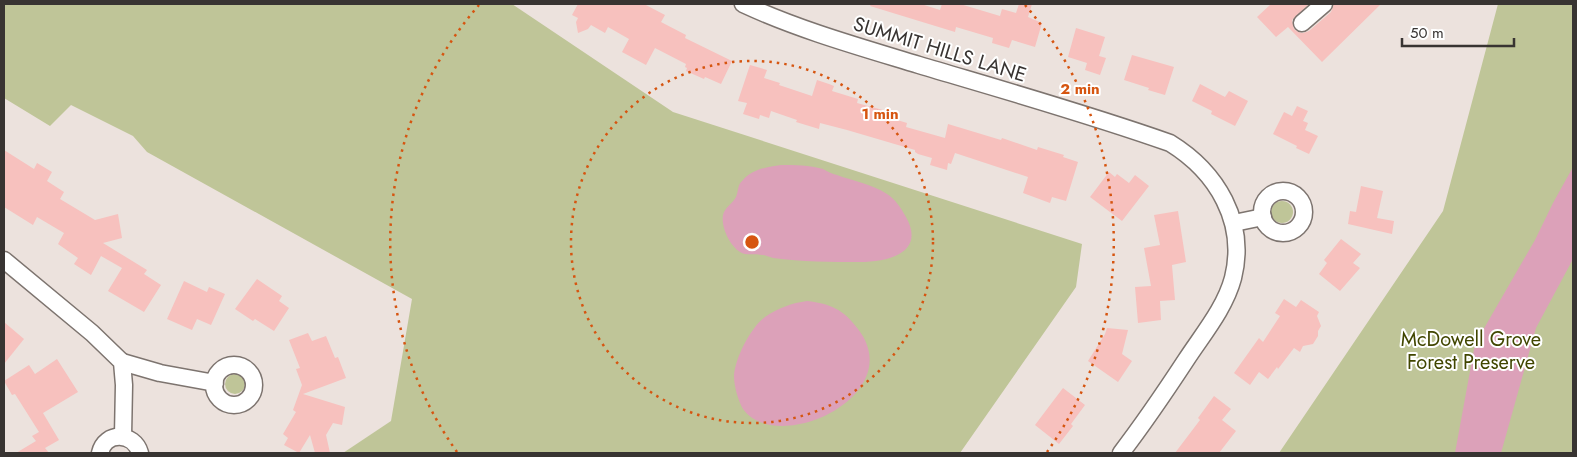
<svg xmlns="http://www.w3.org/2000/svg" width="1577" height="457" font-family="Jost,sans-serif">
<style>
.green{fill:#bfc598}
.water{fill:#dca1b9}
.building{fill:#f7c1be}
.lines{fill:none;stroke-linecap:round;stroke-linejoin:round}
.minor-casing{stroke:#7d746f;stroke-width:19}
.minor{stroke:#fff;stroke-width:16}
.ring{fill:none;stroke:#d65510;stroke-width:2.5;stroke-dasharray:2.5 5}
.labels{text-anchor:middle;stroke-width:4;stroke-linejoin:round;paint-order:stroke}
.street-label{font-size:20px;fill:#383432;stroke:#fff}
.park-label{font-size:20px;fill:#414600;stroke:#fff}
.centre{fill:#d65510;stroke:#fff;stroke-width:2.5}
.ring-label{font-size:15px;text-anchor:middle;font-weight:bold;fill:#d65510;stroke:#fff;stroke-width:4;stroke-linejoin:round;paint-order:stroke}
</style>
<rect width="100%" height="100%" fill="#ece2dd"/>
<g class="green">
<polygon points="4,4 512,4 673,112 1082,244 1076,287 960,453 343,453 391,421 412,299 147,152 133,136 71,105 50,126 4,98"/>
<polygon points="1498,4 1573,4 1573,453 1279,453 1443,211"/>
<circle cx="1282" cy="212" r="11"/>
<circle cx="235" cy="384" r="10"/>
</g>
<g class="water">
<path d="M781,165C795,165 809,165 823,169C827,171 832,174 837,175C853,181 872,184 887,194C895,199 901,208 906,217C926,253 888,262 860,262C831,262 802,262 773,258C769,257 766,255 762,255C755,253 746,256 740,252C729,245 719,223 724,212C727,206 733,203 736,197C739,190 737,185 743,180C753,169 767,167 781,165Z"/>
<polygon points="1573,167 1573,259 1536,328 1501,453 1455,453 1475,344 1535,240 1553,203"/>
<path d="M807,301C831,304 843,309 858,329C909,395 778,457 743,409C738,400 734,386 734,376C735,358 751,327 765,317C778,308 792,303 807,301Z"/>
</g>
<g class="building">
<polygon points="578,4 644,4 665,15 661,22 686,35 685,38 732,61 721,84 705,77 704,79 686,71 687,68 685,67 686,64 655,48 646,65 622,52 629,39 608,27 605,33 591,25 588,29 578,33 576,22 578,18 572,15"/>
<polygon points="871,4 921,4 940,10 942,4 960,4 1000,16 1002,9 1016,13 1019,4 1032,4 1028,17 1042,23 1035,47 1012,40 1009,48 992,43 993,38 956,27 955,32 870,6"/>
<polygon points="1271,4 1309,4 1292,20 1294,29 1298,32 1303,33 1309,31 1331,12 1334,4 1381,4 1322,62 1288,27 1276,37 1257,17"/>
<polygon points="1076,28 1105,37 1099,56 1106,58 1100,75 1085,70 1087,63 1068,57"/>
<polygon points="1132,55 1174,67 1165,95 1148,90 1149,88 1124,80"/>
<polygon points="750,65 767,70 764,78 780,83 779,85 812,96 817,80 829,84 834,86 832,91 858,99 857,103 883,110 881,115 907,123 906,127 945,138 948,124 1001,140 1002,138 1037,150 1038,147 1064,155 1063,157 1078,162 1066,201 1052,197 1050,203 1023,193 1028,177 955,153 951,164 948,163 947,170 930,165 932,158 918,154 915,152 915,150 847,130 820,123 819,129 796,122 797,120 771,111 769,118 760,115 759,119 743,114 747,103 738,101"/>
<polygon points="1200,84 1225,97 1229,91 1248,101 1235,126 1211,114 1212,111 1192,101"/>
<polygon points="1297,106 1308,111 1303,121 1308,123 1305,130 1318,136 1309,154 1296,148 1297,146 1273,134 1284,112 1292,116"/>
<polygon points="4,150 34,169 37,163 52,172 47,181 64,192 60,199 95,220 118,214 122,238 103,243 147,270 144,274 161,285 144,312 108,291 122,268 101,256 91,275 74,264 78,258 58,244 64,233 37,217 33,225 4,207"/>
<polygon points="1109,172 1115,177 1117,174 1129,183 1135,175 1149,186 1122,221 1090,197"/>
<polygon points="1361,186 1383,191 1377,218 1394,221 1392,234 1348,224 1350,211 1356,212"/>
<polygon points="1178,211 1186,262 1172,265 1175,300 1160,301 1161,320 1138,323 1135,287 1151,286 1144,248 1160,245 1154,215"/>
<polygon points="1341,239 1361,254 1353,263 1360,268 1340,291 1319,274 1327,263 1324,260"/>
<polygon points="257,279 282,296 279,301 289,308 274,331 255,319 253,321 235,309"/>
<polygon points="184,281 207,292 209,287 225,294 211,325 197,319 192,330 167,319"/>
<polygon points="1284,299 1296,307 1301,300 1319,312 1317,316 1321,326 1318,331 1318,336 1313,344 1303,346 1300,352 1294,348 1278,369 1277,367 1268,379 1259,372 1250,385 1234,373 1259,338 1263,342 1280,316 1275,313"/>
<polygon points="4,322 24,339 4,364"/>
<polygon points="1107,328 1128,330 1122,354 1132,361 1118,382 1088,361 1105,334"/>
<polygon points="308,333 312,341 326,336 335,358 338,357 346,378 303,394 345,407 342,425 333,423 326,435 330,453 315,453 310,435 299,453 284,445 288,438 283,434 296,412 293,410 302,385 296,369 300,368 289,340"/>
<polygon points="57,359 78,392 43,413 59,440 45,448 49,453 16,453 36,441 32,436 39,432 15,394 12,395 4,381 29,365 35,374"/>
<polygon points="1063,388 1085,405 1071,424 1073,426 1059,444 1035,425"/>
<polygon points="1214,396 1231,409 1222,420 1236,431 1219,453 1175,453 1200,420 1198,418"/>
</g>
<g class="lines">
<defs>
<g id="minor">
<path d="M743,4C799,30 860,47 919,65C1003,90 1088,114 1170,143C1217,172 1247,222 1233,278C1225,308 1203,334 1186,360C1165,392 1144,423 1121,453"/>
<polyline points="1302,23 1324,4"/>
<circle cx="1283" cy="212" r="21"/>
<polyline points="1234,223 1263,217"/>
<polyline points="4,260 92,333 122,362 124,385 123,436"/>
<polyline points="122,362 160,373 215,383"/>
<circle cx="234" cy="385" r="20"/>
<path d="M100,453C105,431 134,432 140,453"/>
</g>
</defs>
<use href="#minor" class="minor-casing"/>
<use href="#minor" class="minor"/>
</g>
<g class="ring">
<circle cx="752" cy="242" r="181"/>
<path d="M457 452A362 362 0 0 1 479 5M1025 5A362 362 0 0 1 1047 452"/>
</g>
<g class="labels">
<g class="street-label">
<text transform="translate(940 49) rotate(17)" y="7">SUMMIT HILLS LANE</text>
</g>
<g class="park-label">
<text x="1471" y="346">McDowell Grove<tspan x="1471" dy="23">Forest Preserve</tspan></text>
</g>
</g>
<circle cx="752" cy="242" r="8" class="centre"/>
<g class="ring-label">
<text x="1080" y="94">2 min</text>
<text x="880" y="119">1 min</text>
</g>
<rect width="1577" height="457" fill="none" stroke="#383432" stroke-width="10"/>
<path d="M1402 38v8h112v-8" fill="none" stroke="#383432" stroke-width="2.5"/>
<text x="1410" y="38" font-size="15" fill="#383432" stroke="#ffffff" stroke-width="4" paint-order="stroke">50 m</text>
</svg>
